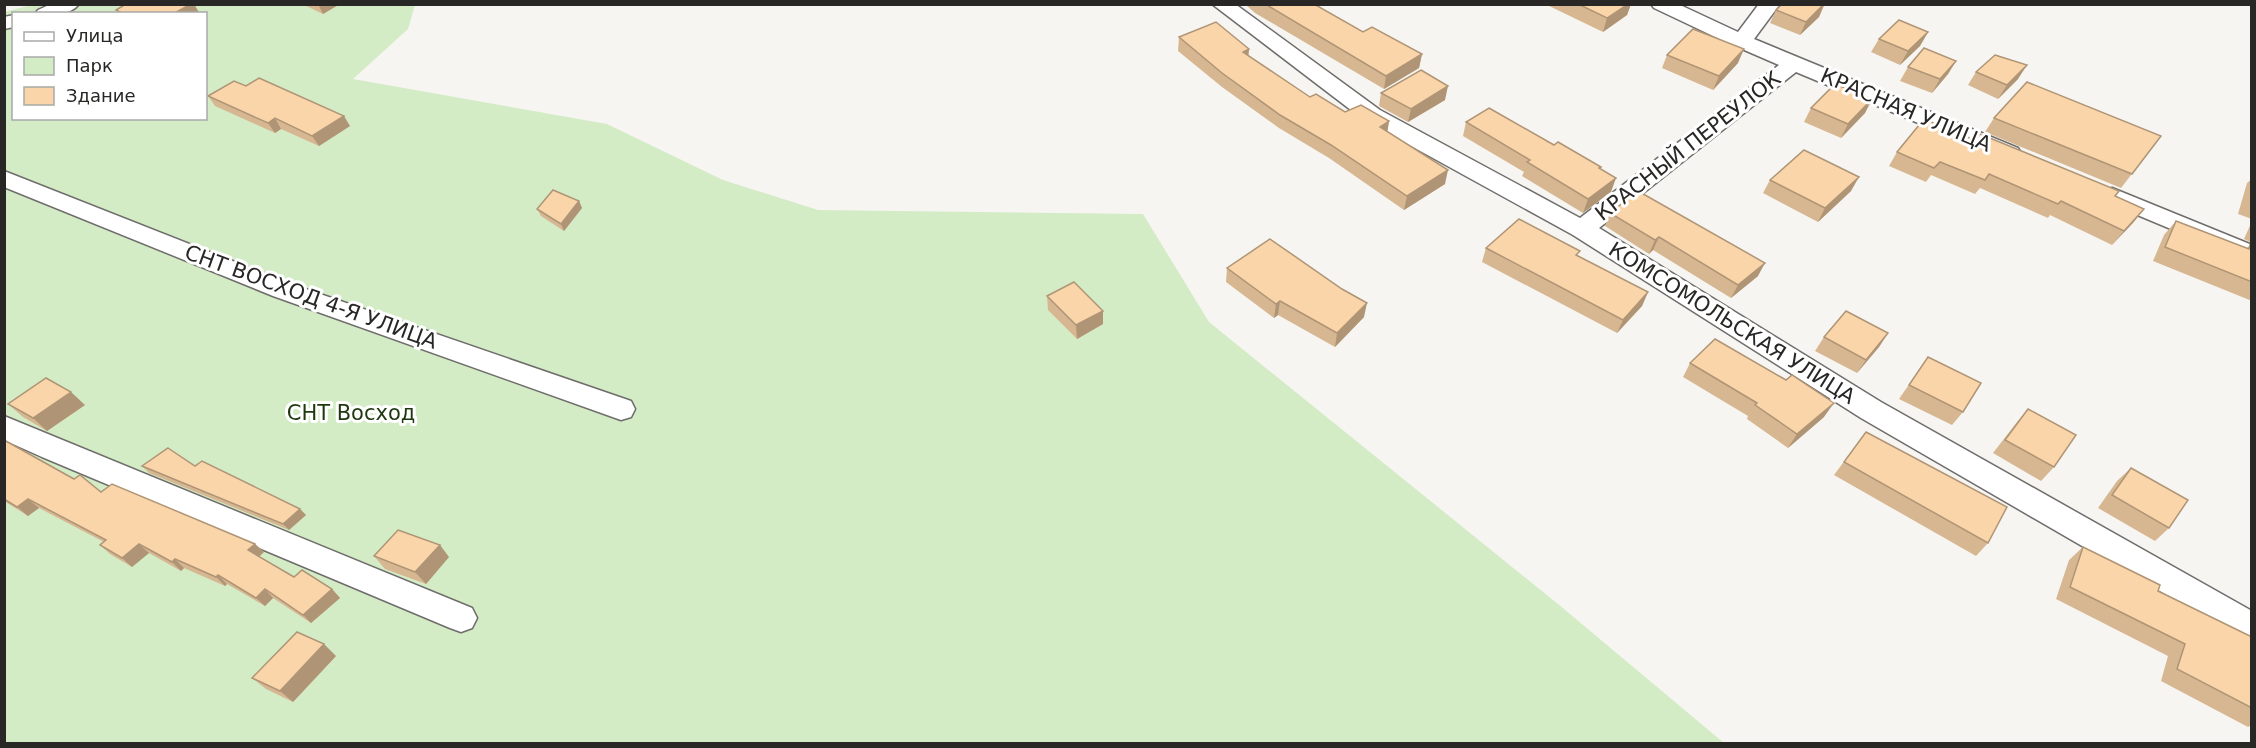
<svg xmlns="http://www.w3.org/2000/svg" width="2256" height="748" font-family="'DejaVu Sans',sans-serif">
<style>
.green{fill:#d3ecc6;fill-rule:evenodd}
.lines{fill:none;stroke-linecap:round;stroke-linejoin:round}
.minor-casing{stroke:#6f6d6b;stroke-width:3}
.minor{fill:#fff;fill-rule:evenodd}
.wall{fill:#d7b791}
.shaded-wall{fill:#af9576}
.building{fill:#fad5a9;stroke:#af9576;stroke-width:1.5}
.labels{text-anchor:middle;stroke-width:6;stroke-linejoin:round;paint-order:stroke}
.street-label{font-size:21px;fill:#282726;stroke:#fff}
.park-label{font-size:21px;fill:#1e370e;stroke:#fff}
</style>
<rect width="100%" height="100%" fill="#f7f5f2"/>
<path class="green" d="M35,4L415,5L408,29L353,79L607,124L723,180L818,210L1143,214L1209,322L1558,604L1724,743H5L4,12ZM14,14H206V118H14Z"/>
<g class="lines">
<defs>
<g id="minor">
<path d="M51,4H79C69,17 50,14 35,14L38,10Z"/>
<polygon points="1212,4 1235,4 1380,110 1580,218 1779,65 1742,49 1733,47 1730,44 1654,8 1651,4 1678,4 1738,32 1759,4 1780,4 1754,39 2018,148 2021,153 2018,158 2010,160 2002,158 1796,72 1599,228 1881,402 2252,611 2252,642 2241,638 1861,418 1573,235 1364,120"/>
<polygon points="14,15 14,27 4,29 4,17"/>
<polygon points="4,171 291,284 631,401 635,409 631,417 621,420 273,296 4,187"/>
<polygon points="2112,188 2252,245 2252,263 2104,201 2100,196 2104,191"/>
<polygon points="4,416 472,608 477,618 472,628 461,632 450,628 42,457 4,440"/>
</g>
</defs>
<use href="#minor" class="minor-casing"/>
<use href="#minor" class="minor"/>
</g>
<g class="wall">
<polygon points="302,4 340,4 323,14"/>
<polygon points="1245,4 1314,4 1363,32 1422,54 1419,68 1384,89 1255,13"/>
<polygon points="1545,4 1631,4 1627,15 1603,32"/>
<polygon points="1782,4 1825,4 1819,17 1800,35 1770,23 1776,10"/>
<polygon points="1928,32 1920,46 1900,65 1871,52 1879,39"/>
<polygon points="1179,37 1249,56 1310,97 1345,112 1389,121 1387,131 1445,184 1404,210 1329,158 1279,128 1222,87 1178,51"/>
<polygon points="1667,55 1738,63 1713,90 1662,68"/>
<polygon points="1956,61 1948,74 1932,93 1900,81 1908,67"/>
<polygon points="1976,72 2018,79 1998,99 1968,85"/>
<polygon points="246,86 350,126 319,146 281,129 275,133 215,106 208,96"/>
<polygon points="1381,93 1445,100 1408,122 1379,106"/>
<polygon points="1872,99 1865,113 1841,138 1804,122 1811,108"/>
<polygon points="1994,118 2161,136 2121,188 1985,132"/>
<polygon points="1466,122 1554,145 1601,167 1600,168 1611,192 1583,213 1522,176 1524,172 1463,136"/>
<polygon points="1975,140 2115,196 2144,209 2112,245 2050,215 2048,218 1980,188 1975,194 1931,175 1926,182 1889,166 1897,152"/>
<polygon points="2252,179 2252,219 2238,214 2247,183"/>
<polygon points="1770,180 1851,191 1818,222 1763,193"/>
<polygon points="579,201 582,208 564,231 541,216 537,209"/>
<polygon points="1610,213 1758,276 1731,298 1653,250 1649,254 1605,226"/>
<polygon points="2176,221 2247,248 2250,245 2252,246 2252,301 2153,261 2164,235"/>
<polygon points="2252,221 2252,243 2244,239"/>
<polygon points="1486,248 1578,256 1648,292 1642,306 1617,333 1482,262"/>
<polygon points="1227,268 1364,317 1335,347 1278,315 1274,318 1226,282"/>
<polygon points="1047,296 1103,311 1103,324 1077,339 1048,310"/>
<polygon points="1888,333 1879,347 1857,373 1815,351 1824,337"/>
<polygon points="1928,357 1963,412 1952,425 1899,399"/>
<polygon points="1690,363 1824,417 1788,448 1747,419 1748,416 1683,377"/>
<polygon points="8,404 85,405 47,431 23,417"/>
<polygon points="2028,409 2054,467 2041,481 1993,453 2017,422"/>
<polygon points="1866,432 1988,543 1976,556 1834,475"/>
<polygon points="4,440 74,479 101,492 255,544 264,552 259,557 294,577 332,589 340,598 311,623 273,598 265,606 227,584 225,586 184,568 181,571 149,553 132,567 110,554 100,545 104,542 39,508 28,516 4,501"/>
<polygon points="142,466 195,466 300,509 306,515 289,530 149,473"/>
<polygon points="2131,468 2169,528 2155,541 2098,508 2117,481"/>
<polygon points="2083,547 2158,591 2252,637 2252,725 2248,727 2161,681 2168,656 2056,599 2069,560"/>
<polygon points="374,556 449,557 426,584 385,569"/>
<polygon points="336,656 293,702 266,689 252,678"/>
</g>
<g class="shaded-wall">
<polygon points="191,4 194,4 200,14 173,14"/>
<polygon points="318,4 340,4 323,14"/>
<polygon points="1628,4 1631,4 1627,15 1603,32 1607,18"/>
<polygon points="1824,4 1819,17 1800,35 1806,22"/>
<polygon points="1928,32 1920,46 1900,65 1908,51"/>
<polygon points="1249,49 1248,63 1243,52"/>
<polygon points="1744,49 1738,63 1713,90 1719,76"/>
<polygon points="1422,54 1419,68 1384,89 1386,76"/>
<polygon points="1956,61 1948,74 1932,93 1940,79"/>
<polygon points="2027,65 2018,79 1998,99 2007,85"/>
<polygon points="1448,86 1445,100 1408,122 1411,109"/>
<polygon points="1872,99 1865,113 1841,138 1848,124"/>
<polygon points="344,116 350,126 319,146 312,136"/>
<polygon points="275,118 281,129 275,133 268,123"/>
<polygon points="1389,121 1387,135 1380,127"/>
<polygon points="1448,170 1445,184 1404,210 1407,196"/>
<polygon points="1859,177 1851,191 1818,222 1825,208"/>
<polygon points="1616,178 1611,192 1583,213 1588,199"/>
<polygon points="579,201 582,208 564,231 561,224"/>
<polygon points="2144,209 2133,223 2112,245 2124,231"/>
<polygon points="1659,237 1653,250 1649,254 1655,240"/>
<polygon points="1765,263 1758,276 1731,298 1738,285"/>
<polygon points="1648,292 1642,306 1617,333 1623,320"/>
<polygon points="1280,301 1278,315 1274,318 1276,304"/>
<polygon points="1367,303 1364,317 1335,347 1337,333"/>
<polygon points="1103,311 1103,324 1077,339 1076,325"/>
<polygon points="1888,333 1879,347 1857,373 1866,360"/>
<polygon points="71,392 85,405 47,431 33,418"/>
<polygon points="1834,403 1824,417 1788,448 1797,434"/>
<polygon points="28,499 39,508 28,516 17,507"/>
<polygon points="300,509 306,515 289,530 283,524"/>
<polygon points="139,544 149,553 132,567 122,558"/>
<polygon points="255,544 264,552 256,559 248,550"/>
<polygon points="440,545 449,557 426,584 415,572"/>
<polygon points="175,559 184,568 181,571 172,562"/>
<polygon points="218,575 227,584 225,586 216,577"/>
<polygon points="265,589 273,598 265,606 256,598"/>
<polygon points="332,589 340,598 311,623 303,615"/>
<polygon points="324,644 336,656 293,702 280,691"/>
</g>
<g class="building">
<polygon points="126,4 191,4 173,14 123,14 116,10"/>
<polygon points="1265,4 1314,4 1363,32 1372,27 1422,54 1386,76"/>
<polygon points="1578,4 1628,4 1607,18"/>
<polygon points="1782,4 1824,4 1806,22 1776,10"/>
<polygon points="1899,20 1928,32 1908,51 1879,39"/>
<polygon points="1216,22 1249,49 1243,52 1310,97 1316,94 1345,112 1361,105 1389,121 1380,127 1448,170 1407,196 1331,145 1280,115 1222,73 1179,37"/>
<polygon points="1693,29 1744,49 1719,76 1667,55"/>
<polygon points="1924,48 1956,61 1940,79 1908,67"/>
<polygon points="1995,55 2027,65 2007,85 1976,72"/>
<polygon points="1421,70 1448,86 1411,109 1381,93"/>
<polygon points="259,78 344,116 312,136 275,118 268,123 208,96 234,81 246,86"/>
<polygon points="2027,82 2161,136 2132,174 1994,118"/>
<polygon points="1835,84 1872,99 1848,124 1811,108"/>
<polygon points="1489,108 1554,145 1558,142 1601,167 1599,168 1616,178 1588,199 1527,162 1530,160 1466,122"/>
<polygon points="1924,119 1975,140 1980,134 2119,191 2115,196 2144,209 2124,231 2061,201 2058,204 1989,174 1985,180 1940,162 1934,168 1897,152"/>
<polygon points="1804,150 1859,177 1825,208 1770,180"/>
<polygon points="553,190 579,201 561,224 537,209"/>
<polygon points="1638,191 1765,263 1738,285 1659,237 1655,240 1610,213"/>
<polygon points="1519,219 1580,251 1576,255 1648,292 1623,320 1486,248"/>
<polygon points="2176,221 2249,249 2250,245 2252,246 2252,282 2165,247"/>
<polygon points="1270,239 1342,289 1367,303 1337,333 1280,301 1276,304 1227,268"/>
<polygon points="1074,282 1103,311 1076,325 1047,296"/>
<polygon points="1846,311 1888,333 1866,360 1824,337"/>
<polygon points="1715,339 1786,380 1792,375 1834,403 1797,434 1755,405 1757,403 1690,363"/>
<polygon points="1928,357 1981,383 1963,412 1909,385"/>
<polygon points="46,378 71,392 33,418 8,404"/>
<polygon points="2028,409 2076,435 2054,467 2005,440"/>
<polygon points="1866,432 2007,507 1988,543 1844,462"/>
<polygon points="4,440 74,479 80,475 101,492 112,484 255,544 248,550 294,577 302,570 332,589 303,615 265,589 256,598 218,575 216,577 175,559 172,562 139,544 122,558 100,545 106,540 28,499 17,507 4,499"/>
<polygon points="168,448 195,466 202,461 300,509 283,524 142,466"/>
<polygon points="2131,468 2188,500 2169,528 2112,495"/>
<polygon points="398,530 440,545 415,572 374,556"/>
<polygon points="2083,547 2160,585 2158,591 2252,637 2252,708 2177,669 2185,644 2070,587"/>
<polygon points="297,632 324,644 280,691 252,678"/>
</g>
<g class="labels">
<g class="street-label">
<text transform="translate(1906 110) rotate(23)" y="7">КРАСНАЯ УЛИЦА</text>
<text transform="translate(1688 146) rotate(-38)" y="7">КРАСНЫЙ ПЕРЕУЛОК</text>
<text transform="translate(311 297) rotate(20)" y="7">СНТ ВОСХОД 4-Я УЛИЦА</text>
<text transform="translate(1732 323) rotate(32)" y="7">КОМСОМОЛЬСКАЯ УЛИЦА</text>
</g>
<g class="park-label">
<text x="351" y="420">СНТ Восход</text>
</g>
</g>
<rect width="2256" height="748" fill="none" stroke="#282726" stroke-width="12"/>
<rect x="12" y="12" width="195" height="108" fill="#ffffff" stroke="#a9a9a8" stroke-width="1.5"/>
<rect x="24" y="32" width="30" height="9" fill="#ffffff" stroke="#a9a9a8" stroke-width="1.5"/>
<text x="66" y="42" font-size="18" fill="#282726">Улица</text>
<rect x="24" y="57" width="30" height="18" fill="#d3ecc6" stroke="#a9a9a8" stroke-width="1.5"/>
<text x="66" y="72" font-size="18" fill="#282726">Парк</text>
<rect x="24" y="87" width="30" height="18" fill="#fad5a9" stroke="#a9a9a8" stroke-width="1.5"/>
<text x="66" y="102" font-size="18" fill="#282726">Здание</text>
</svg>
